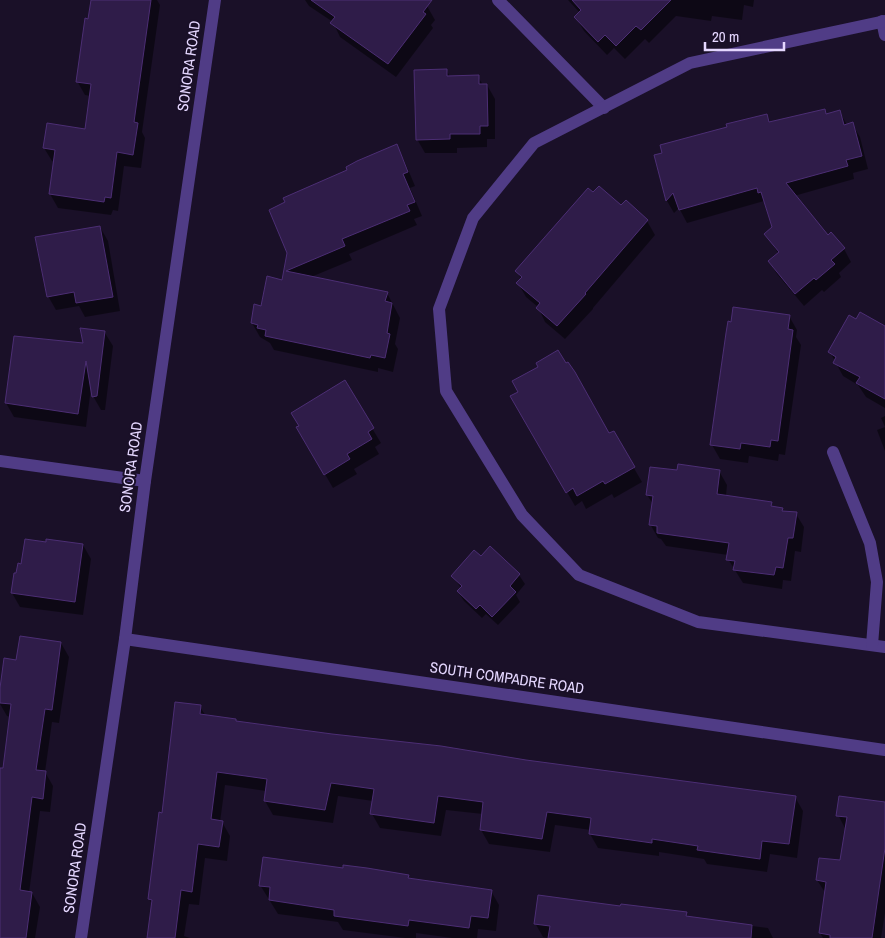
<svg xmlns="http://www.w3.org/2000/svg" width="885" height="938" font-family="'Archivo Narrow',sans-serif">
<style>
.shadow{fill:#0007}
.building{fill:#2f1c49;stroke:#4c2e74}
.lines{fill:none;stroke-linecap:round;stroke-linejoin:round}
.service{stroke:#503c86;stroke-width:12}
.minor{stroke:#503c86;stroke-width:12}
.labels{text-anchor:middle;stroke-width:4;stroke-linejoin:round;paint-order:stroke}
.street-label{font-size:15px;fill:#e5d7ff;stroke:#1a1028}
</style>
<rect width="100%" height="100%" fill="#1a1028"/>
<g class="shadow">
<polygon points="92,0 157,0 160,5 142,132 145,138 141,168 124,166 118,211 113,210 111,215 58,208 50,194 55,162 52,161 44,148 86,130 91,96 85,95 77,81"/>
<polygon points="305,0 419,0 427,6 435,20 431,25 433,28 396,77 340,37 333,22 309,6"/>
<polygon points="568,0 663,0 668,4 668,0 754,0 753,7 744,5 742,20 712,16 711,21 676,16 649,43 645,39 625,59 614,48 607,55 584,31 576,18 580,13"/>
<polygon points="447,71 450,77 478,77 483,85 487,85 495,99 495,139 487,139 487,147 457,148 457,153 425,153 417,139"/>
<polygon points="824,111 826,115 839,111 847,125 852,124 860,137 868,169 853,173 854,179 794,196 828,237 831,234 844,249 851,262 839,273 841,277 824,292 822,290 804,306 777,274 769,261 778,253 766,234 773,228 764,201 687,223 679,208 674,213 667,201 656,156 728,128 767,115 771,123"/>
<polygon points="396,146 404,160 415,186 410,188 422,216 414,219 417,225 349,254 352,260 311,277 387,293 400,318 395,344 398,349 393,372 378,368 378,372 274,350 270,343 260,337 252,323 262,307 283,282 288,253 349,171"/>
<polygon points="626,202 647,221 655,235 593,308 593,309 565,339 545,322 538,307 526,297 518,283 521,279 517,271 621,207"/>
<polygon points="100,227 108,241 120,311 85,317 79,306 56,310 48,296"/>
<polygon points="789,316 797,330 796,337 801,345 785,455 779,454 778,461 749,456 748,463 720,459 712,445"/>
<polygon points="857,321 884,327 885,324 885,408 866,397 858,385 843,376 830,352"/>
<polygon points="105,333 113,346 105,410 101,410 93,396 91,388 86,427 14,417 6,403 84,345"/>
<polygon points="344,382 381,443 375,447 379,454 354,469 357,474 333,488 298,428"/>
<polygon points="512,396 609,435 613,432 642,482 614,498 612,494 586,509 582,501 575,506"/>
<polygon points="885,416 885,451 877,430 885,427 881,418"/>
<polygon points="719,471 727,485 726,496 771,503 773,508 782,509 784,512 796,514 804,527 801,552 795,551 791,581 783,580 782,589 743,583 728,559 728,555 666,546 661,539 658,538 650,524 653,504 647,495 678,472"/>
<polygon points="83,545 91,559 83,615 20,607 12,593"/>
<polygon points="490,548 519,575 525,584 516,595 520,602 498,625 486,614 482,618 464,601 458,592 462,589 452,576 481,558"/>
<polygon points="61,643 69,657 59,723 52,722 45,772 53,786 50,812 40,811 29,893 32,893 40,907 35,938 0,938 0,769 4,770 11,717 7,716 0,704 0,697 17,661"/>
<polygon points="200,707 206,716 235,720 237,722 795,797 803,811 797,858 770,854 767,872 707,864 704,859 659,852 659,856 598,848 590,834 591,830 555,825 550,852 489,844 481,830 483,814 446,810 441,836 380,828 372,814 373,801 338,796 333,823 273,815 265,801 266,791 225,785 220,822 222,822 230,836 227,861 205,858 199,905 189,904 184,936 190,938 148,938 153,906 149,899 163,814"/>
<polygon points="885,804 885,913 881,938 823,938 820,933 826,894 817,880 842,862 846,830 838,815"/>
<polygon points="344,869 408,876 410,880 491,891 499,905 496,931 478,929 477,938 452,938 416,933 416,938 405,938 343,930 338,922 278,914 260,885"/>
<polygon points="621,908 686,913 689,918 768,928 773,938 549,938 543,937 535,923"/>
</g>
<g class="building">
<polygon points="91,0 151,0 134,122 138,123 133,155 117,152 111,198 105,197 104,202 49,194 55,150 43,148 47,123 85,129 91,84 76,82 85,18 88,19"/>
<polygon points="311,0 432,0 423,12 426,14 388,64 330,23 335,17"/>
<polygon points="572,0 671,0 641,30 636,26 616,46 605,35 598,42 574,17 581,10"/>
<polygon points="447,69 447,76 479,75 479,84 487,84 488,126 480,126 480,134 450,134 450,139 416,140 414,70"/>
<polygon points="825,109 826,114 840,110 844,125 853,122 862,156 846,160 848,166 786,183 828,235 831,232 845,248 831,260 835,264 816,280 814,278 795,294 768,261 779,252 764,234 772,227 761,192 758,193 757,188 679,210 673,193 666,201 654,155 662,153 660,145 727,127 726,124 767,114 769,122"/>
<polygon points="397,144 408,172 403,174 415,202 407,205 410,211 342,239 345,246 286,271 388,292 385,301 392,303 387,333 390,334 385,358 371,355 370,358 265,336 266,330 257,328 258,325 251,323 254,304 261,306 267,276 282,280 287,253 269,210 285,202 283,198 347,170 346,167 357,161"/>
<polygon points="599,186 621,205 626,200 648,220 585,293 586,294 557,326 536,308 540,303 516,283 522,277 515,271 588,188 593,192"/>
<polygon points="100,226 113,297 76,303 74,292 47,297 35,237"/>
<polygon points="733,307 790,315 788,329 793,330 778,441 771,440 770,447 741,443 740,449 710,445 726,333 728,321 731,322"/>
<polygon points="860,312 885,326 885,399 856,383 860,377 833,363 836,357 828,352 849,315 856,319"/>
<polygon points="80,328 105,331 97,396 92,397 86,361 78,414 5,403 14,336 83,343"/>
<polygon points="558,350 566,363 568,362 575,372 609,433 614,431 635,467 605,484 603,481 577,496 573,488 566,493 510,396 518,392 512,381 538,367 536,363"/>
<polygon points="345,380 374,428 368,432 372,439 347,454 350,459 324,475 296,427 299,426 291,413"/>
<polygon points="678,464 720,470 717,494 772,502 771,506 783,508 782,511 797,512 793,538 788,538 783,568 776,567 774,575 733,570 735,561 726,560 729,543 657,533 657,526 649,525 653,496 646,495 650,467 677,470"/>
<polygon points="25,539 46,542 46,539 83,544 75,602 11,593 14,573 16,573 18,563 21,564"/>
<polygon points="490,546 520,574 510,586 516,592 492,617 480,605 476,609 457,591 462,586 451,576 474,550 481,556"/>
<polygon points="20,636 61,642 52,710 45,709 36,770 46,771 43,799 32,797 20,890 32,892 26,938 0,938 0,768 3,768 11,704 0,703 0,688 4,658 16,660"/>
<polygon points="175,702 201,705 200,714 236,719 236,721 332,734 441,746 526,760 796,796 789,844 762,841 760,859 697,850 698,846 652,839 652,843 589,834 591,818 547,812 542,839 480,830 483,802 438,796 434,823 370,814 374,789 331,783 325,810 264,801 267,779 217,772 211,819 223,821 219,847 198,844 192,892 181,890 175,938 147,938 152,900 148,899 159,812 162,813"/>
<polygon points="839,796 885,802 885,848 872,938 830,938 830,935 819,933 826,882 816,880 819,858 840,860 847,817 836,816"/>
<polygon points="263,857 343,868 343,865 367,868 409,875 408,878 492,890 488,918 471,916 469,928 409,920 408,926 334,916 334,910 269,900 270,887 259,886"/>
<polygon points="538,895 620,906 621,904 687,912 686,916 752,925 751,938 548,938 550,926 534,924"/>
</g>
<g class="lines">
<g class="service">
<polyline points="498,0 604,108"/>
<polyline points="882,21 885,35"/>
<polyline points="885,21 690,63 534,143 473,218 439,309 446,391 522,515 579,575 698,622 885,647"/>
<polyline points="833,452 870,543 877,582 872,645"/>
</g>
<g class="minor">
<polyline points="0,461 145,481"/>
<polyline points="125,639 885,750"/>
<polyline points="81,938 125,639 145,481 215,0"/>
</g>
</g>
<g class="labels">
<g class="street-label">
<text transform="translate(189 66) rotate(-82)" y="5">SONORA ROAD</text>
<text transform="translate(131 467) rotate(-82)" y="5">SONORA ROAD</text>
<text transform="translate(507 678) rotate(8)" y="5">SOUTH COMPADRE ROAD</text>
<text transform="translate(75 868) rotate(-82)" y="5">SONORA ROAD</text>
</g>
</g>
<path d="M705 42v8h79v-8" fill="none" stroke="#e5d7ff" stroke-width="2.5"/>
<text x="712" y="42" font-size="15" fill="#e5d7ff" stroke="#1a1028" stroke-width="4" paint-order="stroke">20 m</text>
</svg>
